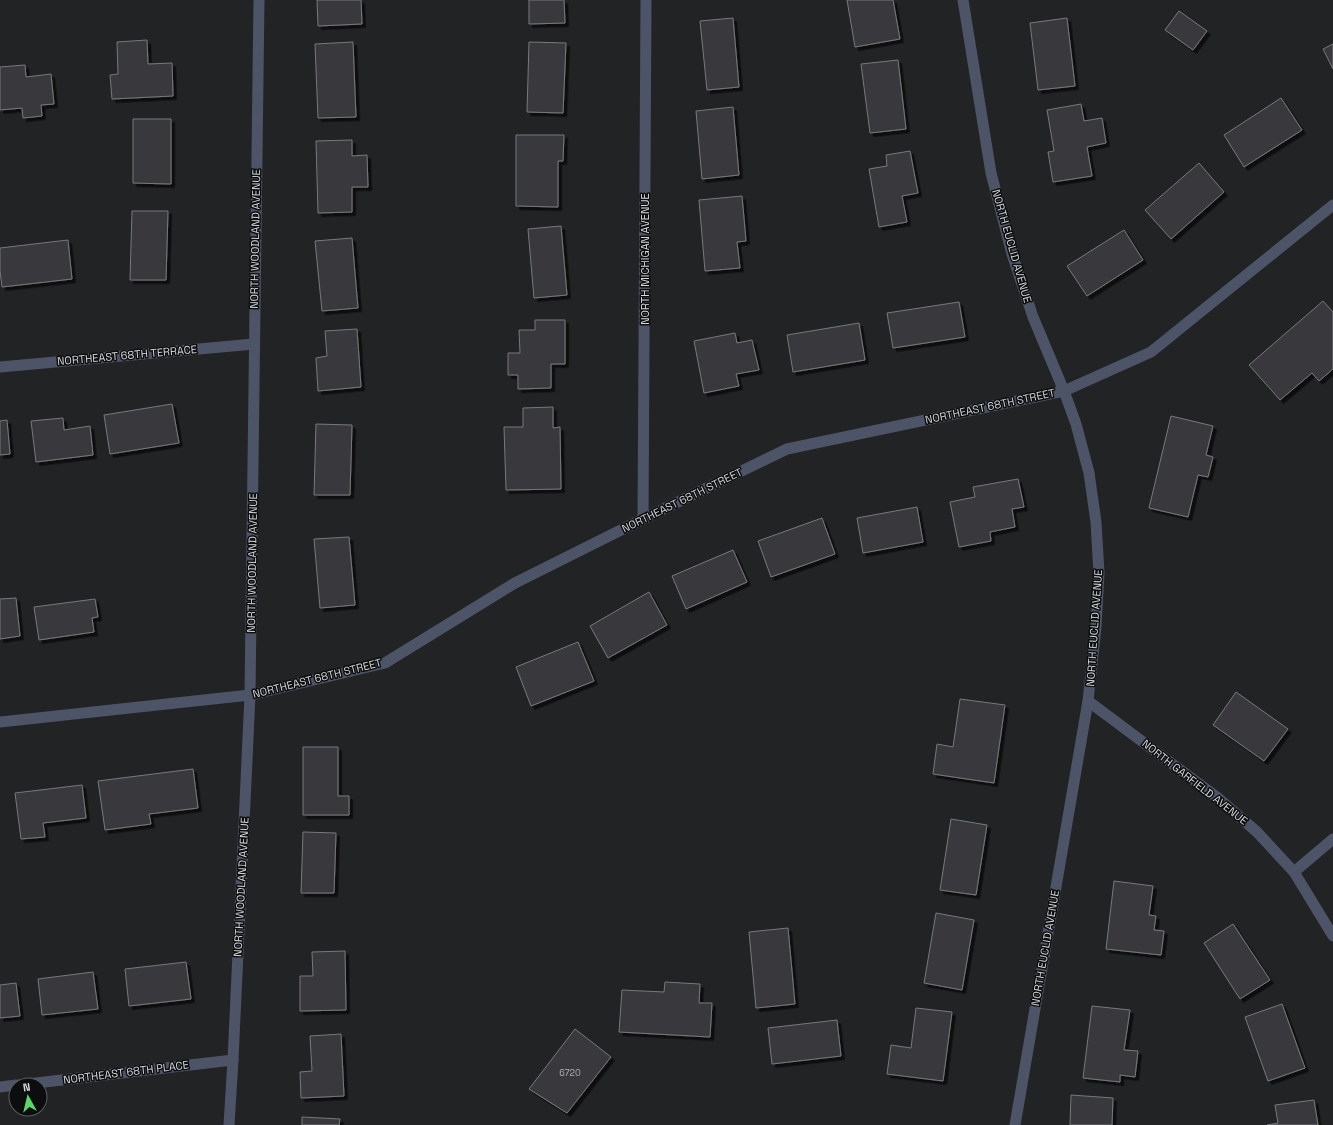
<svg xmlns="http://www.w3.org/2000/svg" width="1333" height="1125" font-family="'Space Grotesk',sans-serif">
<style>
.building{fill:#38393c;stroke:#78797c;filter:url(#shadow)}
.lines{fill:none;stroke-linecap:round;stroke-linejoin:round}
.minor{stroke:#4e5467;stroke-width:11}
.labels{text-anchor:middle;stroke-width:3;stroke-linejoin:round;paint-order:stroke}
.number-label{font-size:9px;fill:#aeb0b1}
.street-label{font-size:11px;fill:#d6d7d8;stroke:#0c0d0e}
</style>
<defs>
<filter id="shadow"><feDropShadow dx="3.5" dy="3.5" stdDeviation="0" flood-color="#0009"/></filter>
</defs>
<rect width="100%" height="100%" fill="#222325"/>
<g class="building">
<polygon points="317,0 361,0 362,24 318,26"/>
<polygon points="529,0 564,0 565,23 529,24"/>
<polygon points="847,0 893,0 900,39 855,47"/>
<polygon points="1179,11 1207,31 1193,50 1165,30"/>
<polygon points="733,18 739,87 707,90 700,21"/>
<polygon points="1067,18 1075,86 1038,90 1030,23"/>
<polygon points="147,40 148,64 172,63 173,96 112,99 110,75 118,74 117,42"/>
<polygon points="353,42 356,117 318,118 315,44"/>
<polygon points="529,42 566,43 563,113 527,112"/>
<polygon points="1333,44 1333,69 1323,49"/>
<polygon points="898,60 906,129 870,133 861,64"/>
<polygon points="25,65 26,77 51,74 54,104 41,105 42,116 23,118 22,108 0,110 0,67"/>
<polygon points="1281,98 1302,130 1244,167 1224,135"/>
<polygon points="1081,104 1084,121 1102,118 1106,143 1087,147 1092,176 1053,182 1048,152 1054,151 1047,110"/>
<polygon points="733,107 739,175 702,179 696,111"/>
<polygon points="133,119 171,119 171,184 133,183"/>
<polygon points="516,135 564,135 563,161 558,161 558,207 516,206"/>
<polygon points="352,140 352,156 367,155 368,187 352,187 352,212 318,213 316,141"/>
<polygon points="910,151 918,193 902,196 907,222 879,227 869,169 887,166 886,155"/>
<polygon points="1199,163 1224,192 1171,239 1145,210"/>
<polygon points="742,196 746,241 737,242 740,268 705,271 699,200"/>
<polygon points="132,211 168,211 166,280 130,280"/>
<polygon points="561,226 567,295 534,298 528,229"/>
<polygon points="1124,230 1143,260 1087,296 1067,266"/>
<polygon points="352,238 358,308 322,311 315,241"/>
<polygon points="68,240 72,279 2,287 0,271 0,248"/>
<polygon points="1323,301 1333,312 1333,369 1319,381 1312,373 1280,400 1249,365"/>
<polygon points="959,302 965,337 893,348 887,313"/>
<polygon points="535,320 565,320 565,364 551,364 551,388 518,389 518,375 508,375 508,353 520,353 519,330 535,330"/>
<polygon points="859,323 865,360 793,372 787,335"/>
<polygon points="357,329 361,387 318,391 316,358 327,356 325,331"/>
<polygon points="735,333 737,343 752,340 759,370 736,374 739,386 704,393 694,341"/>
<polygon points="172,404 179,443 110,454 104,415"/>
<polygon points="553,407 553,428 560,427 561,489 506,490 504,427 523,427 523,408"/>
<polygon points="1171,416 1213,426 1206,455 1213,457 1208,477 1198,475 1188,517 1149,508"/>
<polygon points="63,418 64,430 90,426 93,455 36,462 31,421"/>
<polygon points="7,420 10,454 0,455 0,421"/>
<polygon points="316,424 352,425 350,495 314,495"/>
<polygon points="1018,479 1024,507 1012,509 1015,527 990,532 991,541 959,547 950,502 975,497 973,487"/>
<polygon points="917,507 923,542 863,553 857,518"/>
<polygon points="822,518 835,554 771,577 758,541"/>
<polygon points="349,537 355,605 320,608 314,539"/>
<polygon points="733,550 747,582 686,609 672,576"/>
<polygon points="649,592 667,625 608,658 590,626"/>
<polygon points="16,598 20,636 0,639 0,599"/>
<polygon points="95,599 98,617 92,618 94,632 39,640 34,607"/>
<polygon points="578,642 594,681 531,706 516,667"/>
<polygon points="1236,692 1288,729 1264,761 1213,725"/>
<polygon points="960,699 1005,705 994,783 933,774 937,744 953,747"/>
<polygon points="303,747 338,747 338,796 349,796 349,815 303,815"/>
<polygon points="193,769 198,808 149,814 151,824 105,830 98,781"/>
<polygon points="82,785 86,818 43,823 45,837 21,839 15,793"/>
<polygon points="951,819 987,825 976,895 940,890"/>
<polygon points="303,832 336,833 334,893 301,893"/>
<polygon points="1114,881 1153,886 1149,915 1156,916 1154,930 1164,931 1161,955 1106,949"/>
<polygon points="936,913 974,920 962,990 924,983"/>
<polygon points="1233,924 1270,980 1240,999 1204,943"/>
<polygon points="788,928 795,1004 756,1008 749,932"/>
<polygon points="345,951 346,1010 300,1011 300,976 313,976 312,952"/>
<polygon points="186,962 191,999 129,1006 125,969"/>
<polygon points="93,972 98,1009 42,1015 38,979"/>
<polygon points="665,982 700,984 699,1003 712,1003 710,1037 619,1032 622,990 664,992"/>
<polygon points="16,983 20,1016 0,1018 0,985"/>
<polygon points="1282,1004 1305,1068 1268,1081 1245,1017"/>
<polygon points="1092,1006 1130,1010 1124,1050 1138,1051 1135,1077 1120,1075 1120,1082 1083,1078"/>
<polygon points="916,1008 952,1012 943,1081 887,1074 891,1045 911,1048"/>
<polygon points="837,1020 841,1056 772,1064 768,1028"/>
<polygon points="575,1029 611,1057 567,1113 529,1089"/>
<polygon points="341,1034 344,1096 301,1098 300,1072 312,1071 310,1036"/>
<polygon points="1071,1095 1113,1098 1112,1125 1070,1125"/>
<polygon points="1314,1100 1318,1125 1267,1125 1278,1123 1275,1105"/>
<polygon points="302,1117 340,1119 339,1125 302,1125"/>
</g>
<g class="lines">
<g class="minor">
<polyline points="963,0 991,173 1012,254 1033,317 1064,391 1076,424 1089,473 1096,522 1099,573 1096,627 1088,701 1015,1125"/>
<polyline points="0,367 254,344"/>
<polyline points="643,519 646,0"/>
<polyline points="1088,701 1218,798 1257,832 1294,872 1333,936"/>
<polyline points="0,722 250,695 385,663 515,583 643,519 787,449 1064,391 1151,352 1333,205"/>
<polyline points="1294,872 1333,839"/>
<polyline points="19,1085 233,1060"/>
<polyline points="0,1087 16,1085"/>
<polyline points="229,1125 233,1060 250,695 259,0"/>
</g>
</g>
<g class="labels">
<g class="number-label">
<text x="570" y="1076">6720</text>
</g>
<g class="street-label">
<text transform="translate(255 239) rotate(-89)" y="4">NORTH WOODLAND AVENUE</text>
<text transform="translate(1012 246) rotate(74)" y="4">NORTH EUCLID AVENUE</text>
<text transform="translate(645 259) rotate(-90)" y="4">NORTH MICHIGAN AVENUE</text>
<text transform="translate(127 355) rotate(-5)" y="4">NORTHEAST 68TH TERRACE</text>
<text transform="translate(990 406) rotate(-12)" y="4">NORTHEAST 68TH STREET</text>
<text transform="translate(682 500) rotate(-26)" y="4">NORTHEAST 68TH STREET</text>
<text transform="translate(252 563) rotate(-89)" y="4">NORTH WOODLAND AVENUE</text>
<text transform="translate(1094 628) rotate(-86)" y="4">NORTH EUCLID AVENUE</text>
<text transform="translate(317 678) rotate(-14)" y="4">NORTHEAST 68TH STREET</text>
<text transform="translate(1195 782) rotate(38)" y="4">NORTH GARFIELD AVENUE</text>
<text transform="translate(241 887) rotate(-87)" y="4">NORTH WOODLAND AVENUE</text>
<text transform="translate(1045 948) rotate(-80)" y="4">NORTH EUCLID AVENUE</text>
<text transform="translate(126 1072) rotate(-7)" y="4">NORTHEAST 68TH PLACE</text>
</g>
</g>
<g transform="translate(28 1097) rotate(352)"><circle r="19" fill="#0c0d0e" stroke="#5d5e5f"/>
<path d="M0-3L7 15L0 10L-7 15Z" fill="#5dd56d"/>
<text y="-6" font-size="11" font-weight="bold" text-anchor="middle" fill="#d6d7d8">N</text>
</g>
</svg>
